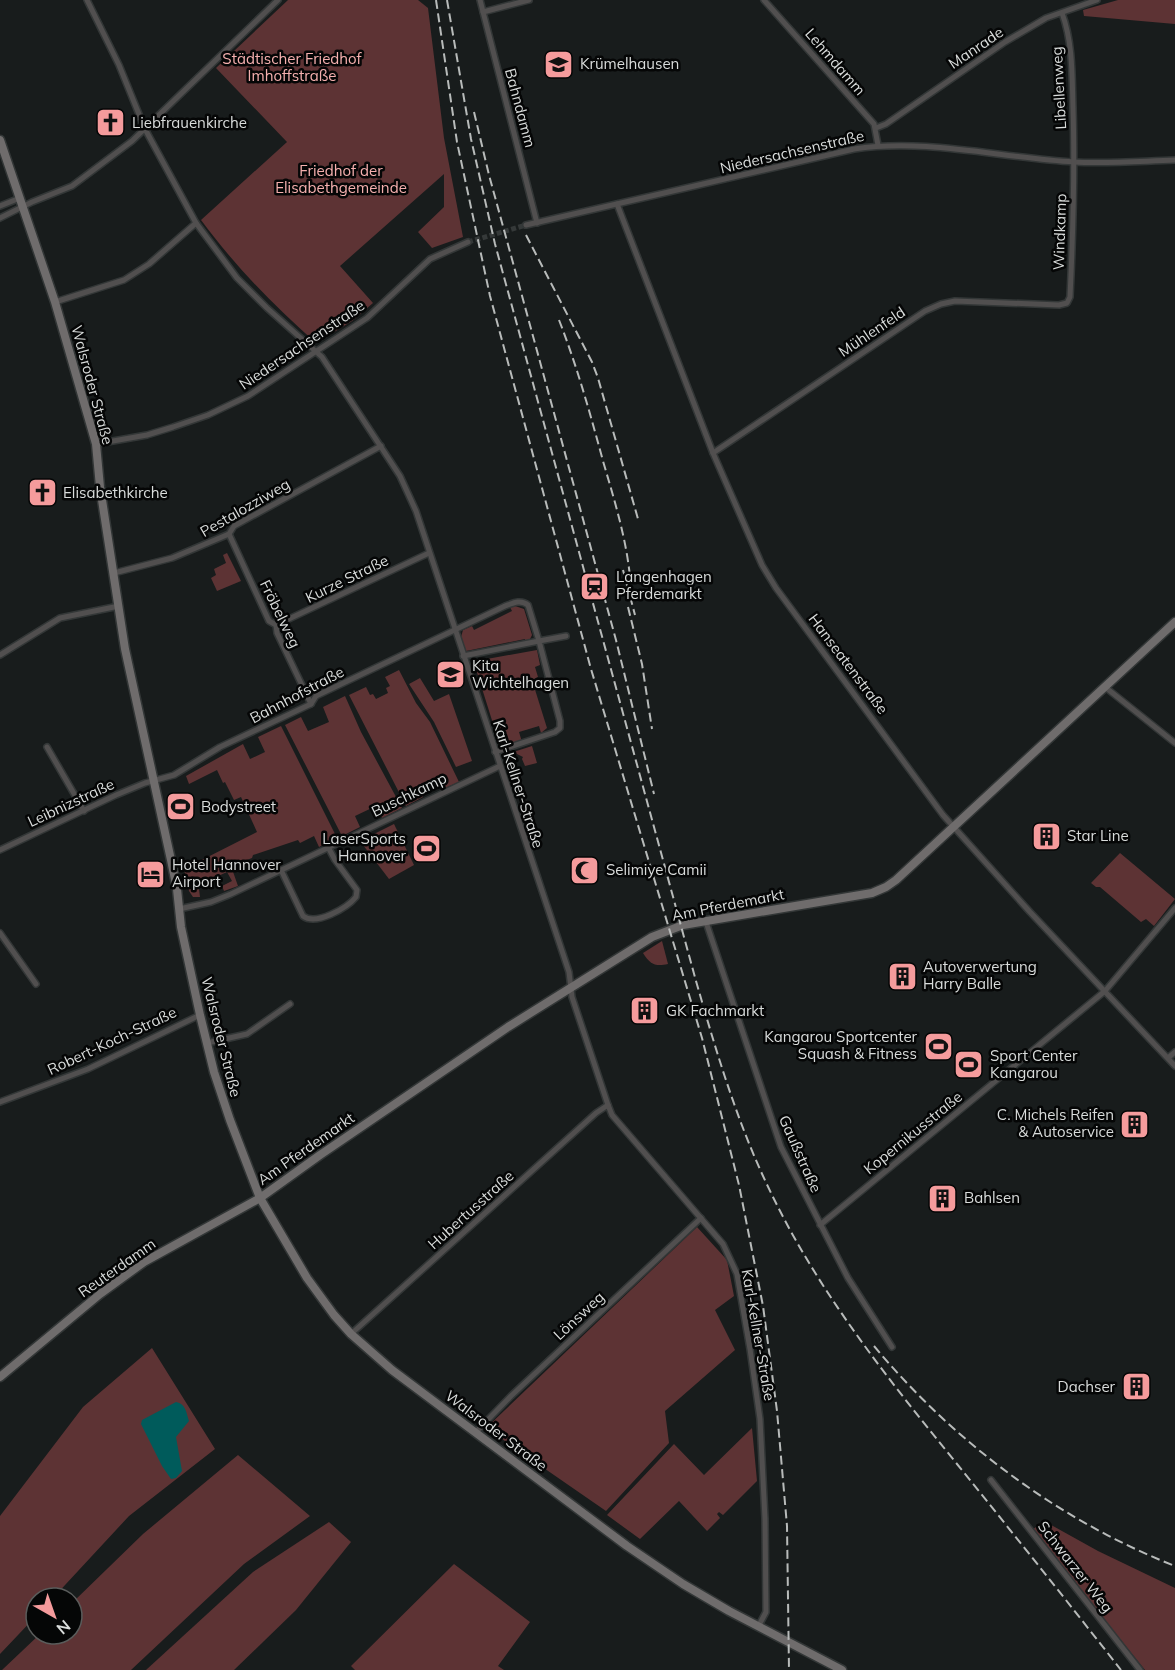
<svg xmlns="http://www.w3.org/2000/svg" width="1175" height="1670" font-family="Mulish,sans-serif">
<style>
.green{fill:#5d3334}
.water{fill:#005b5b}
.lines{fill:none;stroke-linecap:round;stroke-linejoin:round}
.street-tunnel{stroke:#353939;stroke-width:5;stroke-dasharray:5 2.5;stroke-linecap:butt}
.street-casing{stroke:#333737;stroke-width:8}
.secondary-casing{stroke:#333737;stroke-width:11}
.street{stroke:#514f4f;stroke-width:5}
.secondary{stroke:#6f6c6c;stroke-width:8}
.rail{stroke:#b8bbba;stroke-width:2;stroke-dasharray:9 4.5;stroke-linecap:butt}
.labels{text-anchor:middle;stroke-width:5;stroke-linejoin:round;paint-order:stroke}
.street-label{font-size:15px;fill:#d9dcdb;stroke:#050606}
.park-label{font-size:15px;fill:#f6b0af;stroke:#050606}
.poi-label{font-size:15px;fill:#d9dcdb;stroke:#050606;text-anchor:start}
</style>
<rect width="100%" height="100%" fill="#181c1c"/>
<g class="green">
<path d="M288,0H418L428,8L444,138L463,237L432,248L418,232L444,207V174L340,266L373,303L352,321L316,343C273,305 235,266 201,220L287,142L216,68Z"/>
<polygon points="1118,0 1175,0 1175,24 1084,16 1083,10"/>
<polygon points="227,553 241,581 217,591 211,578 216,575 214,569 226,563 223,555"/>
<polygon points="515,606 524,609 532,635 529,641 525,641 525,639 466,651 461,637 463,630 472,626 474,630 512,611 510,607"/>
<polygon points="537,650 540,665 535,667 538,677 532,680 547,728 541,733 539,726 519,732 522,742 501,749 474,663 476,661"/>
<polygon points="399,670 416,703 430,722 459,782 445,788 438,776 422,784 424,789 420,792 423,797 406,806 349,695 366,687 370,695 373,694 376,699 388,693 386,688 390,686 385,677"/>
<polygon points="420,678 434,701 449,694 472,761 456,767 434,722 409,684"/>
<polygon points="345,696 361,732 402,808 382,818 376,806 355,816 360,827 342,836 285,725 301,717 308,731 329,722 323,707"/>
<polygon points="281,726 337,838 319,847 314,836 300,843 298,840 253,855 252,858 231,866 238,886 224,891 222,886 232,881 227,872 216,877 217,880 209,882 205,879 198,881 200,897 193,897 189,891 184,869 257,832 241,797 234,800 225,782 223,783 217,770 189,784 186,776 243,744 250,759 265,752 258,737"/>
<polygon points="532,746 537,763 525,766 522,759 523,757 517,754 511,758 514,767 508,769 504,755"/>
<polygon points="394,824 414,865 389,879 360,841"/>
<polygon points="1120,853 1175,899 1154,926 1146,919 1141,922 1100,887 1096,887 1091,883"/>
<path d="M662,941L668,964C655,967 650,964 643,953Z"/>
<polygon points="697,1227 727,1260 734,1296 715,1310 735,1350 665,1411 669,1443 606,1511 486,1428"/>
<polygon points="152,1348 215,1449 129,1516 53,1598 36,1598 36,1616 0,1654 0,1516 83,1407"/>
<polygon points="752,1428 757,1481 723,1515 719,1512 717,1514 720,1518 707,1531 679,1501 640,1539 607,1515 674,1444 704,1475"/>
<polygon points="238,1455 310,1516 244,1564 131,1670 2,1670 40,1634 72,1634 72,1603 143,1534"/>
<polygon points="1044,1521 1098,1551 1175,1588 1175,1670 1145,1670 1032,1530"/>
<polygon points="329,1522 351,1542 296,1610 234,1670 146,1670 253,1572"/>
<polygon points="454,1564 530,1622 498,1666 504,1670 355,1670 351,1666"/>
</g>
<path class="water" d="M176,1402C186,1404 186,1412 189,1421L176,1437L182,1471L176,1478L171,1479L162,1466L141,1424L142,1420Z"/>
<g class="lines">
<polyline class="street-tunnel" points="468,242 526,225"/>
<defs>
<g id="street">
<polyline points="87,0 119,65 145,129 196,223 237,278 267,308 322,357 400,476 416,511 569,972 572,997 608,1105 612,1115 723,1244 737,1274 750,1349 760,1419 765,1519 766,1612 758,1627"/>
<polyline points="480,0 537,223"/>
<polyline points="764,0 874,124 878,145"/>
<polyline points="483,12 529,0"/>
<polyline points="876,128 886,124 1005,42 1046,18 1097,0"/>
<polyline points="617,204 713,453 762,565 776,588 943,815 1030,912 1175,1066"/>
<polyline points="0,206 20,198"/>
<polyline points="0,218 32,202 72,186 132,141 278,0"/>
<path d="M526,225L854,149C927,138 1001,158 1074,162C1107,164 1142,161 1175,160"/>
<polyline points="55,302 124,280 149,264 196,223"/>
<polyline points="96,444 147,435 173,427 208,415 248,396 367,318 430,259 468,242"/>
<path d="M713,453L925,311L941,304L955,301L1059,305L1067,303L1070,297C1073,234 1075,171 1073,108C1072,76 1073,43 1062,13"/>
<polyline points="229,534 269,621 276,625 277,633 311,704"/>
<polyline points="114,573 172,558 229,534 234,526 381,446"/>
<polyline points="276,625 429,553"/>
<polyline points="0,655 60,618 119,606"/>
<polyline points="1105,687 1175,743"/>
<polyline points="47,747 84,811"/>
<polyline points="495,752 555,732 560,728 560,721 539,641 566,636"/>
<path d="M0,850L116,795L145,783L174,775L220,747L311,704L316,696L505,606C513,603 521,599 528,605L539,641L463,656"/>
<path d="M281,870L303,916C316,926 347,908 356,897L357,890L335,860L328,847"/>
<polyline points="179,909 211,902 231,894 500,766"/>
<polyline points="706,922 781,1147 848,1278 892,1347"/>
<polyline points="0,933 36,984"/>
<polyline points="207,1043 247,1034 290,1004"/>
<polyline points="1168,1058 1175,1052"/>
<polyline points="0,1102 88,1069 200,1015"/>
<polyline points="820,1225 1105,991 1175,908"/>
<polyline points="351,1334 596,1113 608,1105"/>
<polyline points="475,1433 511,1396 701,1218"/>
<polyline points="991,1480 1140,1670"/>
</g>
<g id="secondary">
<polyline points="0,140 55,302 96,444 100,487 125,649 171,860 177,889 181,927 200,1015 214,1072 230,1120 260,1198 307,1278 334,1315 351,1334 392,1370 627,1546 683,1584 729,1611 842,1670"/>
<polyline points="0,1377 100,1294 144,1262 260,1198 320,1155 508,1027 652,937 683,925 872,893 886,887 896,880 1175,622"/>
</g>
</defs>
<use href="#street" class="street-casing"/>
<use href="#secondary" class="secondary-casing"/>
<use href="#street" class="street"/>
<use href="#secondary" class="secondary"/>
<g class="rail">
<polyline points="436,0 457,142 490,296 591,669 702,1038 739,1185 763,1306 777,1411 787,1526 789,1670"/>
<path d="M447,0L471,139L495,244L696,981C717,1054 738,1126 772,1195C820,1294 888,1379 957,1464C1012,1532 1067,1601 1121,1670"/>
<polyline points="474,112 489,175 616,640 654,794"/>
<polyline points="526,235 592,362 598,378 638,519"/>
<path d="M559,320C577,366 590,413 603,461C614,499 626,537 630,577"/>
<polyline points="623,570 635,615"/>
<polyline points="628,607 642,664 652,729"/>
<path d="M874,1346C954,1442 1058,1520 1175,1566"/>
</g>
</g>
<defs>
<symbol id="school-square" viewBox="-11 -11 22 22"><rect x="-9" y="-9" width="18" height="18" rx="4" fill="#f59b9c" stroke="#050606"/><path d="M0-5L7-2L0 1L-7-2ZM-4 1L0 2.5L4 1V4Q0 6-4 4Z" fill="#111"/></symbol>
<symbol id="church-square" viewBox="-11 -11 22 22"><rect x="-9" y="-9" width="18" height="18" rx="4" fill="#f59b9c" stroke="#050606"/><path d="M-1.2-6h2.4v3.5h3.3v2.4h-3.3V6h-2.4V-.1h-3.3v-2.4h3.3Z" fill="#111"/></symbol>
<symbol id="station-square" viewBox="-11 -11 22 22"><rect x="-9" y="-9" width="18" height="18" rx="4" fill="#f59b9c" stroke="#050606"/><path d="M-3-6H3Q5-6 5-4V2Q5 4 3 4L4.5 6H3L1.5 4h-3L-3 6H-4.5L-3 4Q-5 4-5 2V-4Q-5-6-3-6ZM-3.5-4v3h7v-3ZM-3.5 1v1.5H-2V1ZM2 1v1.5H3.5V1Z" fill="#111"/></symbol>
<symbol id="stadium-square" viewBox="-11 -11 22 22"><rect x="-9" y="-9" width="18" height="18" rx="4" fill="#f59b9c" stroke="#050606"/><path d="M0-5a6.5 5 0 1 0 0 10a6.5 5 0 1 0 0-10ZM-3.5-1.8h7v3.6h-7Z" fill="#111"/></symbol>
<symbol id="building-square" viewBox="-11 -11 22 22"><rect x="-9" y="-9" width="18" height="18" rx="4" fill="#f59b9c" stroke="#050606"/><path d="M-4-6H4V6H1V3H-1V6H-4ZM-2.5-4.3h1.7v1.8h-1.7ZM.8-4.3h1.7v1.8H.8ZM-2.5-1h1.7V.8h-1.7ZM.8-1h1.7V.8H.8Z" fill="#111"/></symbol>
<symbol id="mosque-square" viewBox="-11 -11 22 22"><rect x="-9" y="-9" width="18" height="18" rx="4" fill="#f59b9c" stroke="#050606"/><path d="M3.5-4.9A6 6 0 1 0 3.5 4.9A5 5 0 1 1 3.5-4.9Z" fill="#111"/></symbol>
<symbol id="hotel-square" viewBox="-11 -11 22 22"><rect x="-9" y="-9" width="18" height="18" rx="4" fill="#f59b9c" stroke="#050606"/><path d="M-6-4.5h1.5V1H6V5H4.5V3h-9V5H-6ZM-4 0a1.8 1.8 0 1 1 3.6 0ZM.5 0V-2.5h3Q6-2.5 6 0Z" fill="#111"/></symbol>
</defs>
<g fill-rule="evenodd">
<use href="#school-square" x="542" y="48" width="33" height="33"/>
<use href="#church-square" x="94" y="106" width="33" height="33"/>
<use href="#church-square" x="26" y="476" width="33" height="33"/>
<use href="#station-square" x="578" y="570" width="33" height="33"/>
<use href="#school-square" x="434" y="658" width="33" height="33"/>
<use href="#stadium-square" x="164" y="790" width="33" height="33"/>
<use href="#building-square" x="1030" y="820" width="33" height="33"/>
<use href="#stadium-square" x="410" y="832" width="33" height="33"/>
<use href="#mosque-square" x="568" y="854" width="33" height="33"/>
<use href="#hotel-square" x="134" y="858" width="33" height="33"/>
<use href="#building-square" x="886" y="960" width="33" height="33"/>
<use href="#building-square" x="628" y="994" width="33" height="33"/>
<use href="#stadium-square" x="922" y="1030" width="33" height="33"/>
<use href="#stadium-square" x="952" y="1048" width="33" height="33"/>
<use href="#building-square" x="1118" y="1108" width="33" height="33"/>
<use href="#building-square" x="926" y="1182" width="33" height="33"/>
<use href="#building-square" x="1120" y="1370" width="33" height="33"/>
</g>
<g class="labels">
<g class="street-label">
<text transform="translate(976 48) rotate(-34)" y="5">Manrade</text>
<text transform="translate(835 62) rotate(49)" y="5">Lehmdamm</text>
<text transform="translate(1059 88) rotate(-93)" y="5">Libellenweg</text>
<text transform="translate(520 108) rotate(75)" y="5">Bahndamm</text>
<text transform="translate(792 152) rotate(-13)" y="5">Niedersachsenstraße</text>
<text transform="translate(1060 232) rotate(-88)" y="5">Windkamp</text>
<text transform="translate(872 332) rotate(-34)" y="5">Mühlenfeld</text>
<text transform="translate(302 345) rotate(-34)" y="5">Niedersachsenstraße</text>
<text transform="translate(92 385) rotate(75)" y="5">Walsroder Straße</text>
<text transform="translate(245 508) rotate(-30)" y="5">Pestalozziweg</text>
<text transform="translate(347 579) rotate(-26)" y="5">Kurze Straße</text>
<text transform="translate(280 614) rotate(64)" y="5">Fröbelweg</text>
<text transform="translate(848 664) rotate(53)" y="5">Hanseatenstraße</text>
<text transform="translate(297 695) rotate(-28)" y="5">Bahnhofstraße</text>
<text transform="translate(518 784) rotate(72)" y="5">Karl-Kellner-Straße</text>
<text transform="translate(409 795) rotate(-26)" y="5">Buschkamp</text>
<text transform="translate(71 803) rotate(-25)" y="5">Leibnizstraße</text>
<text transform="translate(728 905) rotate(-11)" y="5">Am Pferdemarkt</text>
<text transform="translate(221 1037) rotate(76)" y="5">Walsroder Straße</text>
<text transform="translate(112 1041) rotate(-25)" y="5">Robert-Koch-Straße</text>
<text transform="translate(913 1133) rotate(-39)" y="5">Kopernikusstraße</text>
<text transform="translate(306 1149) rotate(-35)" y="5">Am Pferdemarkt</text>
<text transform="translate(800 1154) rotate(66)" y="5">Gaußstraße</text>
<text transform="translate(471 1210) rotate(-42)" y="5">Hubertusstraße</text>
<text transform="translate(117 1268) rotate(-35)" y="5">Reuterdamm</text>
<text transform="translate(579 1316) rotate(-43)" y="5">Lönsweg</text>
<text transform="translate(758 1335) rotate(80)" y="5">Karl-Kellner-Straße</text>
<text transform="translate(496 1431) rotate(37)" y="5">Walsroder Straße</text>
<text transform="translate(1075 1567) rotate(52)" y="5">Schwarzer Weg</text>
</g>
<g class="park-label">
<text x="292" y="64">Städtischer Friedhof<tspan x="292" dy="17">Imhoffstraße</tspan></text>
<text x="341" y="176">Friedhof der<tspan x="341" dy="17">Elisabethgemeinde</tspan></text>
</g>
<g class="poi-label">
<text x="580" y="69">Krümelhausen</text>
<text x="132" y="128">Liebfrauenkirche</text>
<text x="63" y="498">Elisabethkirche</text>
<text x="616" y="582">Langenhagen<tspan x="616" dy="17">Pferdemarkt</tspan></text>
<text x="472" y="671">Kita<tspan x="472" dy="17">Wichtelhagen</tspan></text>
<text x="201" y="812">Bodystreet</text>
<text x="1067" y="841">Star Line</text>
<text x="406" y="844" text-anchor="end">LaserSports<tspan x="406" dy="17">Hannover</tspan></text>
<text x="172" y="870">Hotel Hannover<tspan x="172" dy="17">Airport</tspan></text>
<text x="606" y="875">Selimiye Camii</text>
<text x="923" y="972">Autoverwertung<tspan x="923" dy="17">Harry Balle</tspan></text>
<text x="666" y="1016">GK Fachmarkt</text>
<text x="917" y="1042" text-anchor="end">Kangarou Sportcenter<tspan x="917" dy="17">Squash &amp; Fitness</tspan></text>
<text x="990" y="1061">Sport Center<tspan x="990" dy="17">Kangarou</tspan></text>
<text x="1114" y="1120" text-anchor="end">C. Michels Reifen<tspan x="1114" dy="17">&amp; Autoservice</tspan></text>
<text x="964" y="1203">Bahlsen</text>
<text x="1115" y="1392" text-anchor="end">Dachser</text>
</g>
</g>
<g transform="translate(54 1616) rotate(140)"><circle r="28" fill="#050606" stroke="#5a5c5b" stroke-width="1.5"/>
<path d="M0-4.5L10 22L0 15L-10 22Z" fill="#f59b9c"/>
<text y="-9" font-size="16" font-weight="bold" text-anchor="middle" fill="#d9dcdb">N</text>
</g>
</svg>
